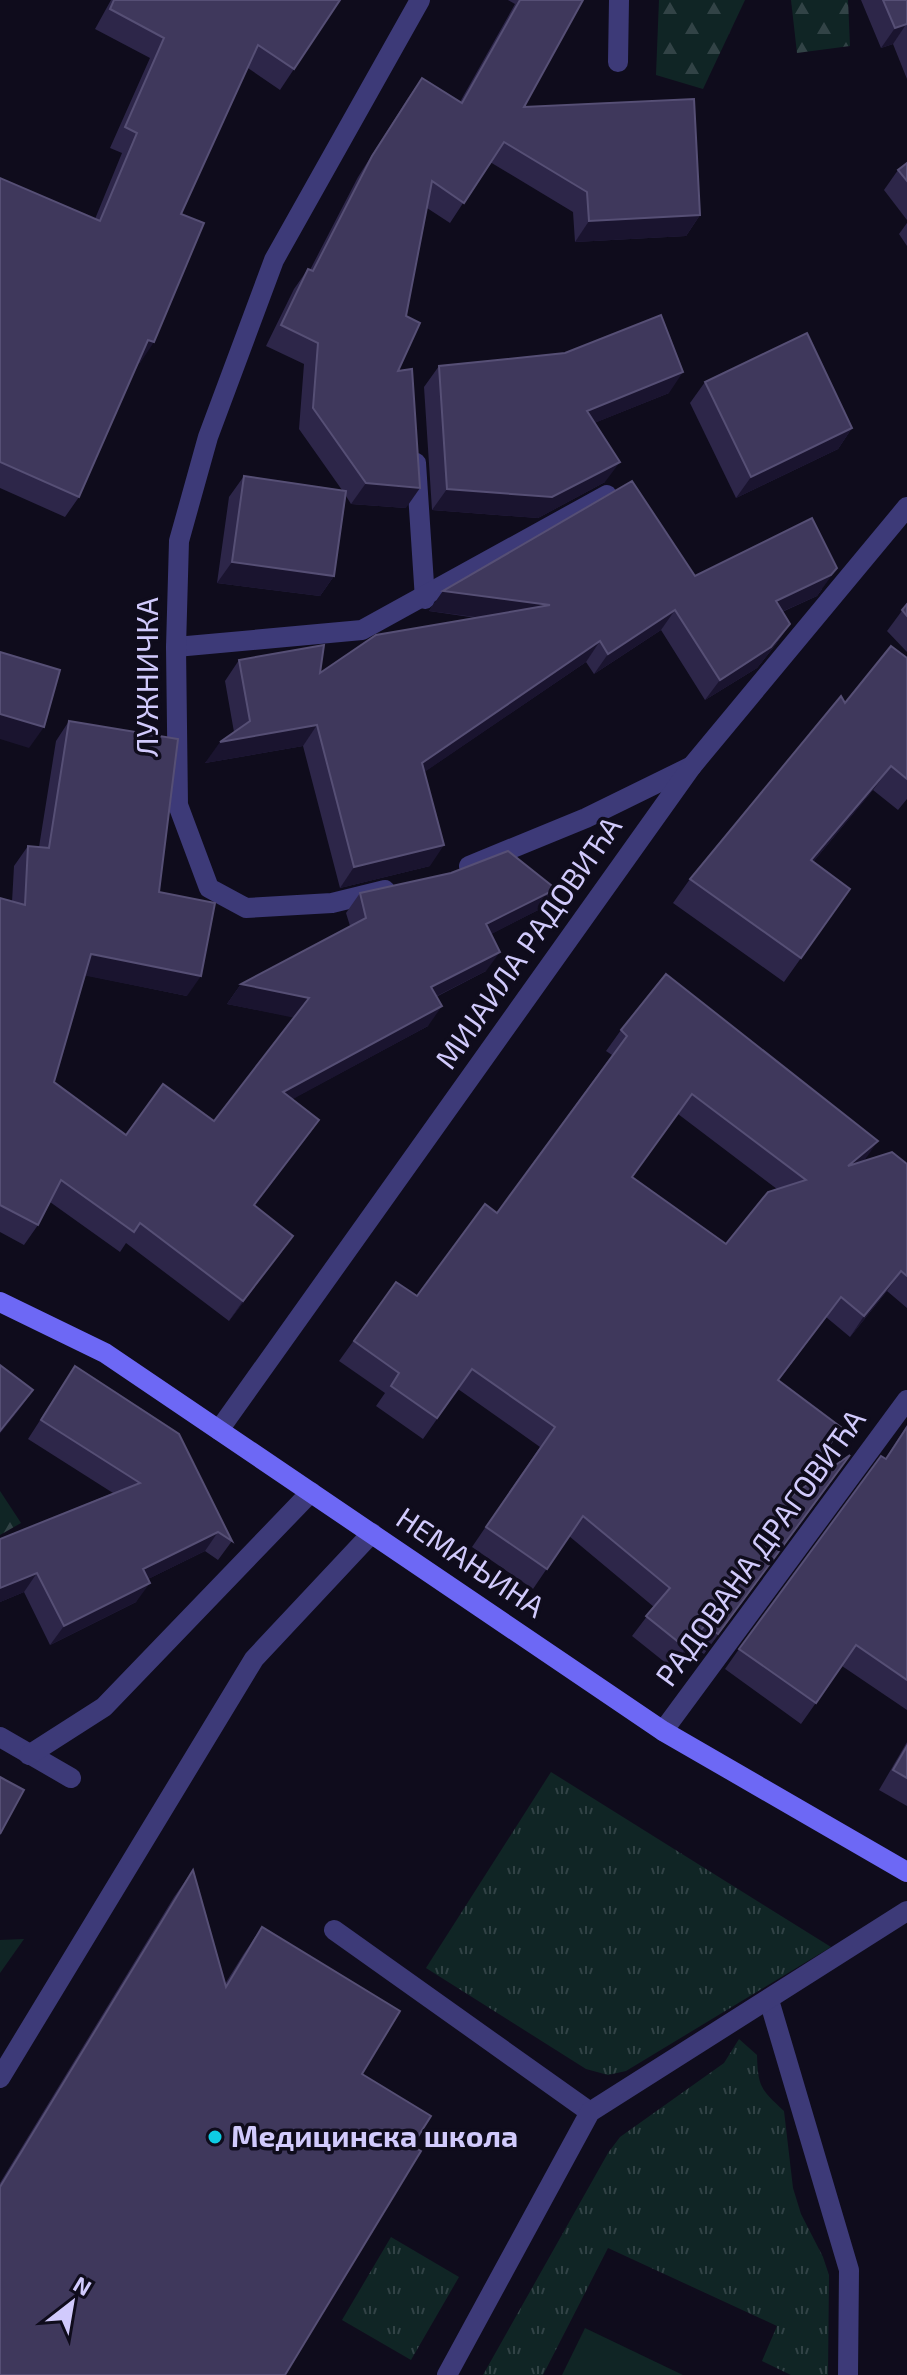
<svg xmlns="http://www.w3.org/2000/svg" width="907" height="2375" font-family="'Exo 2',sans-serif">
<style>
.grass{fill:url(#grass-tufts)}
.forest{fill:url(#forest-firs)}
.pitch{fill:#102525}
.lines{fill:none;stroke-linecap:round;stroke-linejoin:round}
.service{stroke:#3d3a78;stroke-width:20}
.minor{stroke:#3d3a78;stroke-width:20}
.secondary{stroke:#6d68f5;stroke-width:20}
.wall{fill:#2d2649;fill-rule:evenodd}
.shaded-wall{fill:#1a142f}
.building{fill:#3f385c;stroke:#564f75;stroke-width:2;fill-rule:evenodd}
.poi-dot{fill:#0ecce4;stroke:#0f0c1c;stroke-width:3}
.labels{text-anchor:middle;stroke-width:7;stroke-linejoin:round;paint-order:stroke}
.street-label{font-size:30px;fill:#d1cafc;stroke:#0f0c1c}
.poi-label{font-size:30px;font-weight:bold;fill:#d1cafc;stroke:#0f0c1c;text-anchor:start}
</style>
<defs>
<pattern id="grass-tufts" width="24" height="20" patternUnits="userSpaceOnUse" patternTransform="scale(2)"><rect width="24" height="20" fill="#102525"/><path d="M3 7l-1-3M5 7V3M7 7l1-3M15 17l-1-3M17 17v-4M19 17l1-3" fill="none" stroke="#324346"/></pattern>
<pattern id="forest-firs" width="22" height="20" patternUnits="userSpaceOnUse" patternTransform="scale(2)"><rect width="22" height="20" fill="#102525"/><path d="M5 1l3.5 6h-7zM16 11l3.5 6h-7z" fill="#324346"/></pattern>
</defs>
<rect width="100%" height="100%" fill="#0f0c1c"/>
<g class="grass">
<polygon points="551,1772 831,1947 626,2071 608,2075 586,2069 426,1968"/>
<path d="M739,2039L757,2055C758,2088 761,2089 784,2111L793,2188L801,2214L823,2257L829,2275L828,2375H791L762,2361L777,2326L608,2248L543,2375H483L608,2153L620,2137L724,2063Z"/>
<polygon points="391,2237 459,2277 411,2360 342,2320"/>
</g>
<g class="forest">
<polygon points="659,0 745,0 703,89 656,75"/>
<polygon points="791,0 848,0 850,46 797,53"/>
<polygon points="0,1491 21,1523 0,1535"/>
<polygon points="24,1939 0,1973 0,1940"/>
</g>
<polygon class="pitch" points="585,2328 683,2375 562,2375"/>
<g class="lines">
<g class="service">
<polyline points="0,1737 71,1778"/>
<polyline points="29,1755 104,1707 311,1492"/>
<polyline points="334,1930 590,2112"/>
<polyline points="769,2000 849,2270 848,2375"/>
<polyline points="0,2078 254,1659 372,1533"/>
<polyline points="447,2375 590,2112 907,1911"/>
</g>
<g class="minor">
<polyline points="618,62 619,0"/>
<polyline points="416,463 425,599"/>
<polyline points="176,647 362,630 607,495"/>
<polyline points="469,866 586,818 692,766"/>
<polyline points="385,890 332,903 246,908 209,888 178,805 176,647 179,541 208,437 274,260 420,0"/>
<polyline points="219,1430 692,766 907,507"/>
<polyline points="663,1731 907,1400"/>
</g>
<polyline class="secondary" points="0,1302 105,1353 663,1731 907,1872"/>
</g>
<g class="wall">
<polygon points="111,0 340,0 280,90 248,68 181,214 140,363 138,362 79,497 65,517 0,488 0,178 95,219 122,153 110,148 150,58 95,29"/>
<polygon points="508,0 583,0 524,107 700,215 686,236 575,242 573,212 490,162 450,223 427,208 406,316 398,371 406,508 351,504 346,496 334,576 320,596 217,583 229,497 244,476 342,490 299,429 304,364 266,346 294,289 308,269 310,270 358,177 408,98 422,78 460,102 515,4"/>
<polygon points="861,0 907,0 907,79 893,44 881,48"/>
<polygon points="907,163 907,220 884,190 898,170"/>
<polygon points="907,223 907,246 899,234"/>
<polygon points="439,366 669,393 594,423 605,482 538,518 432,510 424,387"/>
<polygon points="705,382 852,428 838,449 736,498 690,403"/>
<polygon points="695,576 822,589 817,596 782,612 790,624 776,644 757,668 705,700 661,630 594,674 586,662 424,772 430,866 340,888 303,746 205,763 234,732 225,681 239,660 320,673 477,618 429,611 443,591"/>
<polygon points="907,604 907,652 887,631"/>
<polygon points="907,658 907,799 898,810 873,790 813,862 850,889 784,982 673,903 690,879"/>
<polygon points="69,721 159,892 187,996 85,975 54,1082 126,1135 214,1121 294,1017 227,1004 241,984 350,926 346,913 360,893 542,908 491,934 486,971 436,997 428,1026 292,1099 319,1120 254,1206 293,1236 229,1321 126,1243 120,1252 50,1202 38,1225 24,1245 0,1232 0,898 12,902 14,866 28,846 39,847 56,741"/>
<path d="M621,1030L863,1161L907,1164V1308L887,1291L850,1337L826,1317L779,1380L828,1448L792,1496L836,1475L704,1654L691,1645L672,1668L632,1636L654,1607L569,1536L533,1589L472,1547L540,1447L458,1389L423,1439L376,1406L385,1393L339,1361L396,1282L417,1296L497,1213L612,1055L606,1051ZM678,1114L777,1189L726,1244L632,1177Z"/>
<polygon points="75,1366 232,1541 218,1560 205,1551 148,1579 136,1602 50,1645 24,1592 0,1602 0,1539 113,1493 28,1439"/>
<polygon points="907,1425 907,1710 842,1666 801,1724 725,1669 739,1649 885,1459"/>
<polygon points="907,1742 907,1806 879,1790"/>
<polygon points="193,1870 225,1984 243,1955 262,1927 362,2074 412,2146 0,2375 0,2183 174,1897"/>
</g>
<g class="shaded-wall">
<polygon points="907,23 893,44 881,48 895,28"/>
<polygon points="700,215 686,236 575,242 589,221"/>
<polygon points="148,340 154,342 140,363 134,360"/>
<polygon points="683,372 669,393 572,432 587,411"/>
<polygon points="852,428 838,449 736,498 751,477"/>
<polygon points="620,462 605,482 538,518 432,510 447,489"/>
<polygon points="366,483 420,488 406,508 351,504"/>
<polygon points="232,562 334,576 320,596 217,583"/>
<polygon points="837,568 817,596 761,621 776,601"/>
<polygon points="443,591 550,605 536,625 429,611"/>
<polygon points="675,610 661,630 594,674 608,654"/>
<polygon points="790,624 776,644 757,668 705,700 720,680"/>
<polygon points="600,641 586,662 407,784 422,763"/>
<polygon points="0,714 44,727 29,748 0,739"/>
<polygon points="317,725 303,746 205,763 220,742"/>
<polygon points="891,766 873,790 794,885 811,860"/>
<polygon points="444,845 430,866 340,888 354,867"/>
<polygon points="556,889 542,908 472,944 486,924"/>
<polygon points="500,952 486,971 417,1006 431,987"/>
<polygon points="91,954 201,976 187,996 77,974"/>
<polygon points="241,984 309,998 295,1018 227,1004"/>
<polygon points="442,1006 428,1026 269,1112 283,1092"/>
<polygon points="319,1120 305,1140 240,1225 254,1205"/>
<polygon points="878,1141 864,1161 848,1166"/>
<polygon points="293,1236 279,1256 229,1321 243,1301"/>
<polygon points="901,1271 887,1291 850,1337 864,1316"/>
<polygon points="841,1297 826,1317 764,1400 778,1380"/>
<polygon points="33,1390 19,1410 0,1434 0,1431"/>
<polygon points="842,1428 828,1448 775,1517 790,1497"/>
<polygon points="218,1532 205,1551 130,1588 143,1569"/>
<polygon points="37,1573 24,1592 0,1602 0,1588"/>
<polygon points="150,1583 136,1602 50,1645 64,1626"/>
<polygon points="705,1625 691,1645 672,1668 686,1648"/>
</g>
<g class="building">
<polygon points="114,0 340,0 294,69 258,45 181,214 204,223 154,342 148,340 79,497 0,462 0,178 100,221 137,133 125,127 164,38 110,9"/>
<polygon points="520,0 583,0 524,107 694,99 700,215 589,221 587,192 504,142 464,203 432,181 406,316 420,323 398,371 412,369 420,488 366,483 313,408 318,343 281,325 308,269 313,271 372,156 422,78 462,103"/>
<polygon points="883,0 907,0 907,24 895,28"/>
<polygon points="907,163 907,181 898,170"/>
<polygon points="661,315 683,372 587,411 620,462 552,497 447,489 439,366 565,353"/>
<polygon points="807,333 852,428 751,477 705,382"/>
<polygon points="244,476 346,491 334,576 232,562"/>
<polygon points="632,481 695,576 812,518 837,568 831,575 776,601 790,624 771,647 720,680 675,610 608,654 600,641 422,763 444,845 354,867 317,725 220,742 250,721 239,660 324,645 320,673 376,635 550,605 443,591"/>
<polygon points="907,604 907,616 902,610"/>
<polygon points="891,646 907,658 907,779 891,766 811,860 850,889 801,958 690,879 841,696 845,703"/>
<polygon points="0,652 60,670 44,727 0,714"/>
<polygon points="69,721 178,739 159,892 215,903 201,976 91,954 54,1082 126,1135 163,1084 214,1121 309,998 241,984 366,918 360,893 451,873 508,851 556,889 486,924 500,952 431,987 442,1006 283,1092 319,1120 254,1205 293,1236 243,1301 140,1223 134,1232 61,1180 38,1225 0,1205 0,898 25,905 28,846 49,848"/>
<path d="M666,974L878,1141L848,1166L892,1152L907,1164V1276L901,1271L864,1316L841,1297L778,1380L842,1428L790,1497L850,1455L718,1634L705,1625L686,1648L646,1616L670,1588L583,1516L547,1569L486,1527L555,1427L472,1369L437,1418L391,1386L399,1373L354,1341L396,1282L417,1296L485,1204L497,1213L627,1036L621,1030ZM692,1094L806,1180L768,1192L726,1244L632,1177Z"/>
<polygon points="0,1365 33,1390 0,1431"/>
<polygon points="75,1366 179,1434 232,1541 218,1532 143,1569 150,1583 64,1626 37,1573 0,1588 0,1539 140,1483 41,1420"/>
<polygon points="907,1427 907,1680 856,1645 816,1703 739,1649 881,1456 886,1459"/>
<polygon points="907,1746 907,1778 893,1770"/>
<polygon points="0,1777 24,1790 0,1834"/>
<polygon points="193,1870 226,1987 262,1927 400,2011 362,2074 431,2116 412,2146 421,2151 285,2375 0,2375 0,2187"/>
</g>
<circle class="poi-dot" cx="215" cy="2137" r="8"/>
<g class="labels">
<g class="street-label">
<text transform="translate(148 677) rotate(-90)" y="10">ЛУЖНИЧКА</text>
<text transform="translate(529 943) rotate(-55)" y="10">МИЈАИЛА РАДОВИЋА</text>
<text transform="translate(761 1548) rotate(-54)" y="10">РАДОВАНА ДРАГОВИЋА</text>
<text transform="translate(470 1563) rotate(34)" y="10">НЕМАЊИНА</text>
</g>
<g class="poi-label">
<text x="231" y="2147">Медицинска школа</text>
</g>
</g>
<g transform="translate(72 2303) rotate(31)" stroke="#0f0c1c" stroke-width="6" paint-order="stroke">
<path d="M0-6L14 30L0 20L-14 30Z" fill="#d1cafc"/>
<text y="-12" font-size="22" font-weight="bold" text-anchor="middle" fill="#d1cafc">N</text>
</g>
</svg>
